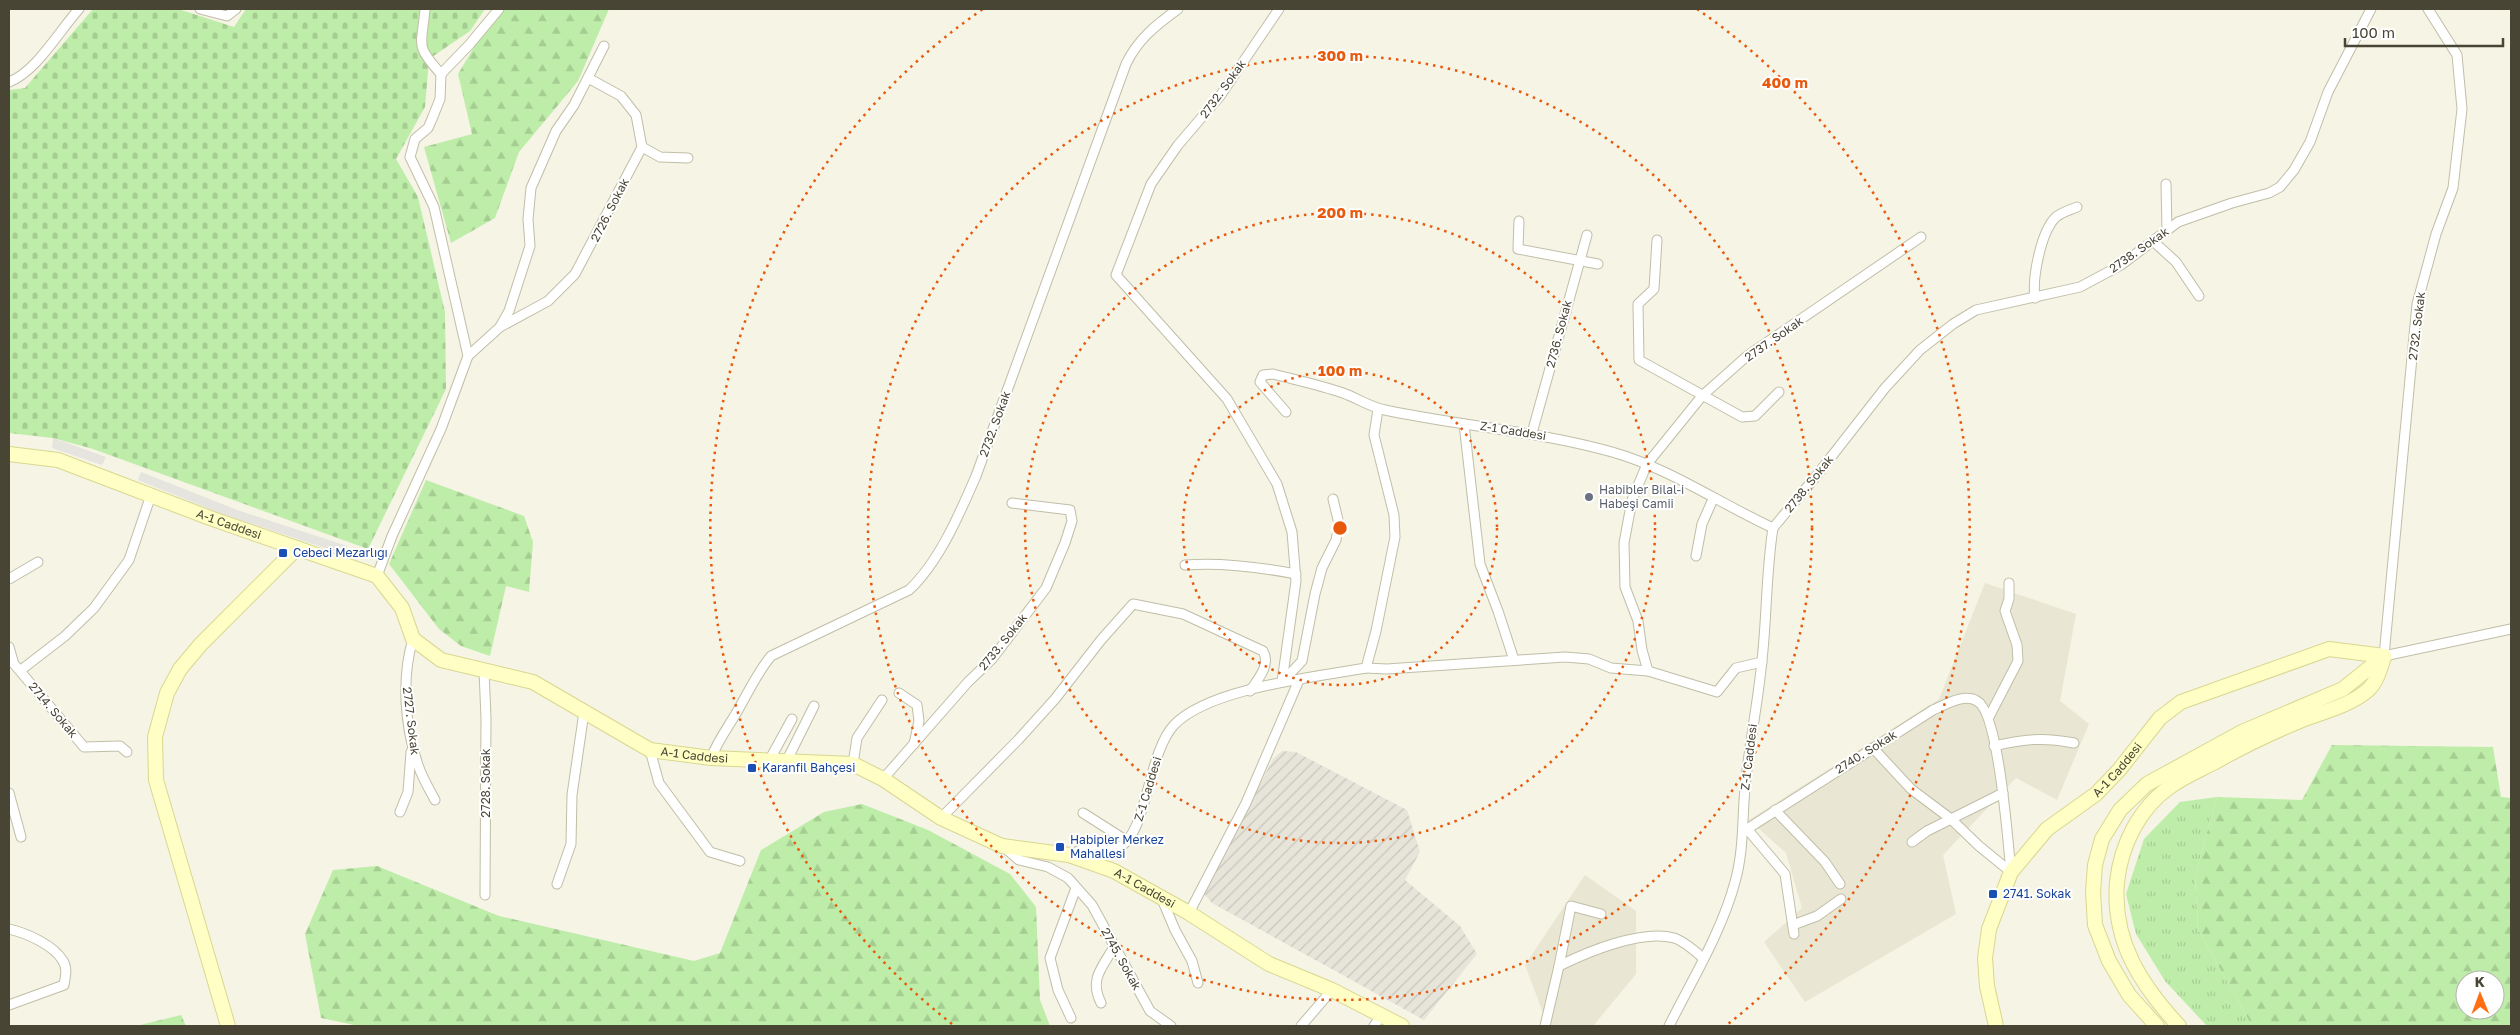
<svg xmlns="http://www.w3.org/2000/svg" width="2520" height="1035" font-family="'Golos Text',sans-serif">
<style>
.residential{fill:#e9e7d3}
.industrial{fill:url(#industrial-furrows)}
.grass{fill:url(#grass-tufts)}
.forest{fill:url(#forest-firs);fill-rule:evenodd}
.cemetery{fill:url(#cemetery-stones)}
.parking{fill:#e5e4de}
.lines{fill:none;stroke-linecap:round;stroke-linejoin:round}
.minor-casing{stroke:#c1bea7;stroke-width:11}
.secondary-casing{stroke:#d9d790;stroke-width:16}
.minor{stroke:#fff;stroke-width:9}
.secondary{stroke:#ffffc5;stroke-width:14}
.ring{fill:none;stroke:#e8590c;stroke-width:2.5;stroke-dasharray:2.5 5}
.worship-dot{fill:#6b7280;stroke:#fff;stroke-width:2}
.transit-dot{fill:#1a4fb4;stroke:#fff;stroke-width:2}
.labels{text-anchor:middle;stroke-width:4;stroke-linejoin:round;paint-order:stroke}
.street-label{font-size:12px;fill:#484534;stroke:#fff}
.worship-label{font-size:12px;fill:#5b616d;stroke:#fff;text-anchor:start}
.transit-label{font-size:12px;fill:#164399;stroke:#fff;text-anchor:start}
.centre{fill:#e8590c;stroke:#fff;stroke-width:2.5}
.ring-label{font-size:15px;text-anchor:middle;font-weight:bold;fill:#e8590c;stroke:#fff;stroke-width:4;stroke-linejoin:round;paint-order:stroke}
</style>
<defs>
<pattern id="industrial-furrows" width="10" height="10" patternUnits="userSpaceOnUse" patternTransform="scale(1.25)"><rect width="10" height="10" fill="#e7e4da"/><path d="M-1 1l2-2M0 10L10 0M9 11l2-2" fill="none" stroke="#c8c5bc"/></pattern>
<pattern id="grass-tufts" width="24" height="20" patternUnits="userSpaceOnUse" patternTransform="scale(1.25)"><rect width="24" height="20" fill="#beeda9"/><path d="M3 7l-1-3M5 7V3M7 7l1-3M15 17l-1-3M17 17v-4M19 17l1-3" fill="none" stroke="#a5cd92"/></pattern>
<pattern id="forest-firs" width="22" height="20" patternUnits="userSpaceOnUse" patternTransform="scale(1.25)"><rect width="22" height="20" fill="#beeda9"/><path d="M5 1l3.5 6h-7zM16 11l3.5 6h-7z" fill="#a5cd92"/></pattern>
<pattern id="cemetery-stones" width="16" height="16" patternUnits="userSpaceOnUse" patternTransform="scale(1.25)"><rect width="16" height="16" fill="#beeda9"/><path d="M2 7V4a2 2 0 0 1 4 0v3zM10 15v-3a2 2 0 0 1 4 0v3z" fill="#a5cd92"/></pattern>
</defs>
<rect width="100%" height="100%" fill="#f5f4e5"/>
<g class="residential">
<polygon points="1985,583 2076,614 2060,701 2089,724 2057,800 2016,778 1943,855 1956,914 1805,1002 1764,942 1802,908 1786,853 1749,820 1939,699"/>
<polygon points="1585,875 1636,911 1636,974 1593,1026 1548,1026 1525,965"/>
</g>
<polygon class="industrial" points="1282,751 1296,752 1407,810 1420,852 1405,880 1460,926 1477,954 1424,1020 1212,903 1205,895 1206,887 1273,759"/>
<polygon class="grass" points="2217,797 2195,876 2198,929 2252,1026 2207,1026 2165,981 2136,934 2126,894 2144,839 2180,802"/>
<g class="forest">
<polygon points="497,9 609,9 578,81 519,152 495,218 451,243 424,147 472,134 458,74"/>
<polygon points="426,480 524,516 533,542 529,592 506,586 490,656 461,646 439,629 389,564"/>
<path d="M2332,745L2493,747L2501,797L2511,798V1026H2252L2198,929L2195,876L2217,797L2302,800ZM2465,980H2495V1010H2465Z"/>
<polygon points="862,804 928,830 1010,874 1036,907 1040,1000 1050,1026 359,1026 321,1018 305,934 333,870 377,866 499,916 694,961 720,953 761,850 824,812"/>
<polygon points="181,1015 186,1026 136,1026"/>
</g>
<polygon class="cemetery" points="93,9 178,9 234,27 246,9 485,9 470,31 429,59 425,107 396,159 418,197 445,312 446,389 368,549 93,449 53,438 9,433 9,90 25,88"/>
<g class="parking">
<polygon points="53,438 106,457 102,465 52,448"/>
<polygon points="141,472 240,511 347,546 346,555 222,514 138,480"/>
</g>
<g class="lines">
<defs>
<g id="minor">
<polyline points="200,9 227,16 236,9"/>
<path d="M425,9C422,46 414,44 441,74L440,99L432,119L428,128L415,139L410,157L434,207L468,356"/>
<polyline points="1279,9 1220,96 1178,145 1151,184 1116,275 1227,399 1277,484 1292,532 1296,581 1282,682"/>
<polyline points="2428,9 2457,55 2462,109 2453,188 2436,234 2417,304 2384,656 2511,629"/>
<polyline points="441,74 469,45 499,9"/>
<path d="M9,82C36,72 59,31 79,9"/>
<polyline points="642,147 660,157 688,158"/>
<polyline points="2166,184 2167,231"/>
<polyline points="1519,221 1518,249 1598,264"/>
<polyline points="1657,240 1654,289 1638,304 1639,360 1742,417 1755,416 1779,392"/>
<polyline points="2153,241 2176,262 2199,296"/>
<path d="M2035,298C2032,278 2041,231 2056,217C2062,212 2070,210 2077,207"/>
<polyline points="500,327 548,301 575,274 642,147 636,115 621,96 588,78"/>
<path d="M1286,412L1260,382L1263,375L1273,374C1296,380 1320,385 1343,393C1357,398 1370,407 1385,410C1460,426 1537,431 1612,452C1669,468 1719,503 1773,528C1766,572 1767,616 1762,660C1758,703 1749,745 1745,788C1742,820 1744,850 1735,882C1722,931 1692,980 1669,1026"/>
<polyline points="1464,424 1480,564 1498,611 1514,660"/>
<polyline points="1532,433 1587,235"/>
<polyline points="1773,528 1817,475 1885,388 1920,350 1953,324 1976,310 2080,287 2121,265 2178,222 2232,203 2269,193 2280,187 2294,170 2310,142 2328,92 2371,9"/>
<polyline points="1696,556 1702,524 1713,499"/>
<path d="M1185,565C1222,562 1259,567 1296,574"/>
<polyline points="377,576 392,536 441,429 468,356 500,327 509,311 530,246 528,219 531,188 556,131 574,105 604,46"/>
<polyline points="9,579 38,562"/>
<path d="M413,639C401,678 405,727 418,765C422,777 429,789 435,800"/>
<polyline points="9,647 13,661"/>
<polyline points="9,658 84,747 120,746 127,752"/>
<polyline points="1762,662 1736,668 1717,692 1648,671 1642,650 1638,621 1625,587 1624,543 1632,500 1647,464 1702,396 1747,356 1921,237"/>
<polyline points="1366,668 1387,669 1565,657 1589,659 1611,668 1648,671"/>
<polyline points="21,670 65,636 94,608 129,560 151,495"/>
<polyline points="484,671 486,718 485,895"/>
<polyline points="1282,682 1302,661 1315,594 1322,568 1336,540 1339,524 1333,499"/>
<polyline points="899,693 917,705 919,721 914,744"/>
<polyline points="1989,717 2018,661 2017,645 2005,611 2009,599 2009,583"/>
<path d="M1994,746C2024,739 2043,737 2074,743"/>
<polyline points="1873,748 1911,789 1951,819 1979,846 2011,872"/>
<polyline points="650,750 659,783 710,852 740,861"/>
<path d="M711,758C718,740 729,726 738,710C749,691 757,673 771,656L909,590C939,562 960,513 976,476L1126,64C1138,39 1156,25 1178,9"/>
<polyline points="770,759 792,719"/>
<polyline points="787,760 814,706"/>
<polyline points="853,764 857,738 882,700"/>
<polyline points="883,779 968,682 992,659 1046,588 1065,543 1072,521 1070,510 1012,503"/>
<polyline points="9,793 21,837"/>
<polyline points="1775,810 1825,862 1840,884"/>
<polyline points="400,812 408,792 411,752"/>
<polyline points="1083,813 1127,841"/>
<path d="M941,818L1018,740L1055,699L1101,640L1133,604L1183,614L1263,651C1271,665 1258,679 1250,691"/>
<polyline points="1748,830 1785,874 1794,934"/>
<path d="M1744,831L1933,710C1945,705 1964,693 1977,701C1999,712 2008,844 2011,872"/>
<polyline points="1912,842 1927,831 2003,793"/>
<polyline points="1004,847 1019,860 1048,867 1068,878 1092,905 1150,1011 1171,1026"/>
<path d="M1069,855L1089,846C1099,848 1108,853 1118,848C1148,834 1147,754 1174,725C1209,688 1316,677 1366,668L1376,631L1395,537L1394,515L1374,435L1378,409"/>
<polyline points="557,884 571,844 572,795 584,712"/>
<polyline points="1162,899 1175,930 1192,961 1198,983"/>
<polyline points="1189,913 1246,803 1299,680"/>
<polyline points="1793,925 1817,916 1841,899"/>
<path d="M9,929C26,933 54,945 63,961C68,969 65,977 64,985L9,1005"/>
<polyline points="1559,966 1571,906 1601,914"/>
<path d="M1101,1003C1089,979 1102,968 1114,947"/>
<polyline points="1071,1018 1058,990 1050,958 1076,888"/>
<polyline points="1301,1026 1332,990"/>
<polyline points="1374,1026 1381,1016"/>
<path d="M1545,1026L1559,966C1587,952 1642,929 1674,938C1684,941 1695,951 1703,958"/>
</g>
<g id="secondary">
<path id="s1" d="M9,454L58,460L210,518L377,576L402,608L413,639L441,660L533,682L650,750L711,758L853,764L883,779L941,818L1002,846L1069,855L1114,871L1189,913L1269,964L1332,990L1402,1026"/>
<polyline points="228,1026 156,780 155,737 167,693 180,669 201,644 297,548"/>
<path id="s2" d="M1996,1026L1987,986L1985,958L1989,929L2011,872L2047,829L2096,794L2119,770L2160,718L2181,702L2329,649L2384,656"/>
<polyline points="2157,1026 2129,995 2109,961 2095,925 2093,892 2095,865 2102,839 2120,810 2147,784 2242,732 2343,689 2384,656"/>
<path d="M2179,1026C2141,985 2112,941 2117,882C2121,845 2139,808 2171,786C2185,776 2202,769 2217,761C2245,745 2273,732 2302,720C2323,712 2351,705 2368,690C2377,682 2380,669 2384,657"/>
</g>
</defs>
<use href="#minor" class="minor-casing"/>
<use href="#secondary" class="secondary-casing"/>
<use href="#minor" class="minor"/>
<use href="#secondary" class="secondary"/>
</g>
<g class="ring">
<circle cx="1340" cy="528" r="157"/>
<circle cx="1340" cy="528" r="315"/>
<circle cx="1340" cy="528" r="472"/>
<path d="M952 1024A630 630 0 0 1 983 9M1697 9A630 630 0 0 1 1728 1024"/>
</g>
<circle class="worship-dot" cx="1589" cy="497" r="5"/>
<g class="transit-dot">
<rect x="278" y="548" width="10" height="10" rx="2.5"/>
<rect x="747" y="763" width="10" height="10" rx="2.5"/>
<rect x="1055" y="842" width="10" height="10" rx="2.5"/>
<rect x="1988" y="889" width="10" height="10" rx="2.5"/>
</g>
<g class="labels">
<g class="street-label">
<text transform="translate(1223 89) rotate(-54)" y="4">2732. Sokak</text>
<text transform="translate(610 210) rotate(-63)" y="4">2726. Sokak</text>
<text transform="translate(2139 250) rotate(-35)" y="4">2738. Sokak</text>
<text transform="translate(2417 326) rotate(-83)" y="4">2732. Sokak</text>
<text transform="translate(1559 334) rotate(-75)" y="4">2736. Sokak</text>
<text transform="translate(1774 339) rotate(-35)" y="4">2737. Sokak</text>
<text transform="translate(995 424) rotate(-70)" y="4">2732. Sokak</text>
<text transform="translate(1513 431) rotate(9)" y="4">Z-1 Caddesi</text>
<text transform="translate(1809 484) rotate(-51)" y="4">2738. Sokak</text>
<text dy="4" stroke="none"><textPath href="#s1" startOffset="232">A-1 Caddesi</textPath></text>
<text transform="translate(1003 642) rotate(-51)" y="4">2733. Sokak</text>
<text transform="translate(53 710) rotate(50)" y="4">2714. Sokak</text>
<text transform="translate(411 721) rotate(83)" y="4">2727. Sokak</text>
<text transform="translate(1866 752) rotate(-32)" y="4">2740. Sokak</text>
<text dy="4" stroke="none"><textPath href="#s1" startOffset="772">A-1 Caddesi</textPath></text>
<text transform="translate(1749 757) rotate(-83)" y="4">Z-1 Caddesi</text>
<text dy="4" stroke="none"><textPath href="#s2" startOffset="308">A-1 Caddesi</textPath></text>
<text transform="translate(486 783) rotate(-90)" y="4">2728. Sokak</text>
<text transform="translate(1148 789) rotate(-73)" y="4">Z-1 Caddesi</text>
<text dy="4" stroke="none"><textPath href="#s1" startOffset="1252">A-1 Caddesi</textPath></text>
<text transform="translate(1121 959) rotate(61)" y="4">2745. Sokak</text>
</g>
<g class="worship-label">
<text x="1599" y="494">Habibler Bilal-i<tspan x="1599" dy="14">Habeşi Camii</tspan></text>
</g>
<g class="transit-label">
<text x="293" y="557">Cebeci Mezarlığı</text>
<text x="762" y="772">Karanfil Bahçesi</text>
<text x="1070" y="844">Habipler Merkez<tspan x="1070" dy="14">Mahallesi</tspan></text>
<text x="2003" y="898">2741. Sokak</text>
</g>
</g>
<circle cx="1340" cy="528" r="8" class="centre"/>
<g class="ring-label">
<text x="1340" y="61">300 m</text>
<text x="1785" y="88">400 m</text>
<text x="1340" y="218">200 m</text>
<text x="1340" y="376">100 m</text>
</g>
<rect width="2520" height="1035" fill="none" stroke="#484534" stroke-width="20"/>
<g transform="translate(2480 995) rotate(359)"><circle r="24" fill="#ffffff" stroke="#b6b5ae"/>
<path d="M0-4L9 19L0 12L-9 19Z" fill="#ff6e12"/>
<text y="-8" font-size="14" font-weight="bold" text-anchor="middle" fill="#484534">K</text>
</g>
<path d="M2345 38v8h158v-8" fill="none" stroke="#484534" stroke-width="2.5"/>
<text x="2352" y="38" font-size="15" fill="#484534" stroke="#ffffff" stroke-width="4" paint-order="stroke">100 m</text>
</svg>
